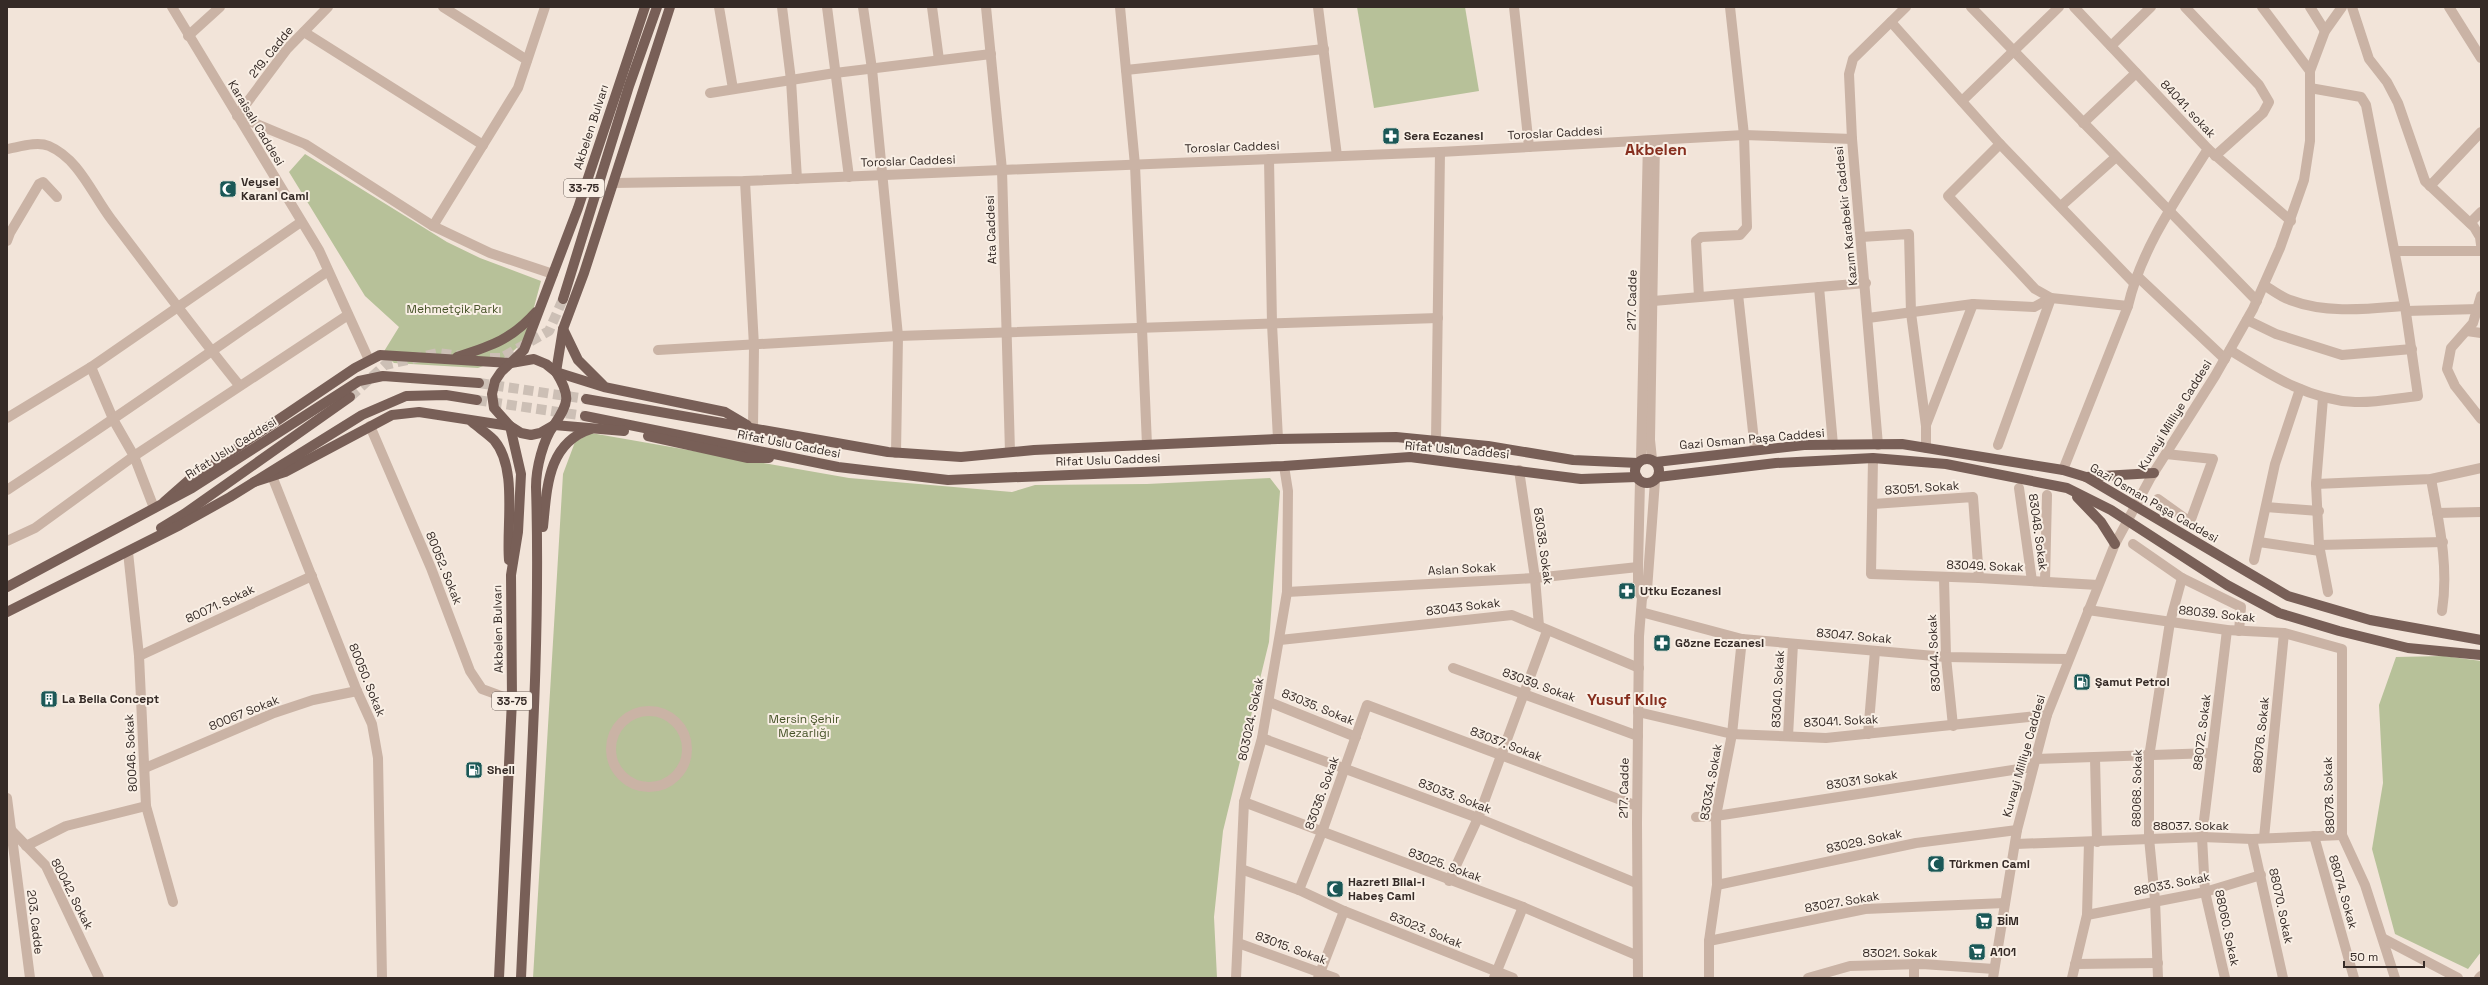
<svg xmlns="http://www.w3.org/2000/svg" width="2488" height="985" font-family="'Space Grotesk',sans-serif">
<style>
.green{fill:#b7c199}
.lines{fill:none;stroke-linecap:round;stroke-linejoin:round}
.major-tunnel{stroke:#ccbfb5;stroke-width:10;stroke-dasharray:10 5;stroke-linecap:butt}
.minor{stroke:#cab3a5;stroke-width:10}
.major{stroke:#785f57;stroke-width:10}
.labels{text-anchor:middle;stroke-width:4;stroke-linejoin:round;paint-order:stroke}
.shield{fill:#f9efe5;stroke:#70655f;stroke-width:1}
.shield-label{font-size:11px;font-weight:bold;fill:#352a26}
.street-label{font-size:12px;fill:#352a26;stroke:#f9efe5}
.poi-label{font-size:12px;font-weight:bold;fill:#352a26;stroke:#f9efe5;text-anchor:start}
.park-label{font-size:12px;fill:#48542a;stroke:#f9efe5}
.district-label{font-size:16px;font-weight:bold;fill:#862e1e;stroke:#f9efe5}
</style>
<rect width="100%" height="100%" fill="#f2e4d9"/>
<g class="green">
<polygon points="1357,7 1465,7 1479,91 1374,108"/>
<polygon points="305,154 447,242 480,258 541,281 525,341 506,357 478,368 394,363 383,353 399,327 365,296 289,172"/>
<polygon points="591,433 849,478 1012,492 1035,485 1147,484 1270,478 1280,491 1269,642 1223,831 1214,917 1217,978 533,978 563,474 575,442"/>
<polygon points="2444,656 2481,661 2481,952 2468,969 2395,934 2372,849 2383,783 2379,705 2396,657"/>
</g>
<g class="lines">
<g class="major-tunnel">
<polyline points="490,358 501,358 549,331 563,299"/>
<polyline points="479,383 586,399"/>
<polyline points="350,397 385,365 438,353 462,356"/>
<polyline points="477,400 585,416"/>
</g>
<g class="minor">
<polyline points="172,7 319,250 369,360"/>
<polyline points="328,7 287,49 237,116 305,144 433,226 518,88 545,7"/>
<polyline points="443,7 527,60"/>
<polyline points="719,7 733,89"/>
<polyline points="782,7 791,80 797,179"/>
<polyline points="827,7 849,177"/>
<polyline points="863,7 872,69 898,336 896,453"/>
<polyline points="932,7 939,60"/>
<polyline points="986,7 1002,170 1010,452"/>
<polyline points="1120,7 1135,165 1147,445"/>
<polyline points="1318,7 1337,156"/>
<polyline points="1514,7 1529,147"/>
<polyline points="1971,7 2257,301"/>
<polyline points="2074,7 2208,149 2291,221"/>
<polyline points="2185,7 2259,85 2269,102 2263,113 2215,156"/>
<polyline points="2262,7 2310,71"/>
<polyline points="2310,7 2325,31"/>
<polyline points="2352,7 2369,59 2387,82 2398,103 2425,181 2474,227 2480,237 2481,245"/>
<polyline points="2449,7 2481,58"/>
<polyline points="1891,22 2000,144 2133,282"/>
<polyline points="304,32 483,145"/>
<polyline points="188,36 220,7"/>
<polyline points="2111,46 2151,7"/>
<polyline points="1126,70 1324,49"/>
<polyline points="710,93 835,73 991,54"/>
<polyline points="1962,101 2059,7"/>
<polyline points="2083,123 2136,73"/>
<polyline points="2000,144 1948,196 2035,289 2051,298 2128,306"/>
<path d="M7,149C19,147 37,141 49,146C79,159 92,194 111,219C153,274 195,331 239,385"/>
<polyline points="1269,159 1272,324 1278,439"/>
<polyline points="745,181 754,346 753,428"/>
<polyline points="613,183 745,181 1002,170 1440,152 1744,135 1852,139"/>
<polyline points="2430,186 2481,132"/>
<polyline points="2061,206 2116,157"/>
<polyline points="2470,223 2481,212"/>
<polyline points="433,226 490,253 553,274"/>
<polyline points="1861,237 1909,234 1911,313 1926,426 1926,448"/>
<polyline points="7,241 10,233 39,184 43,182 57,197"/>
<polyline points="2395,251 2481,251"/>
<polyline points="2137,276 2225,359"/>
<path d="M2264,285C2272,290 2281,297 2290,300C2327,314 2367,309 2405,306"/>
<polyline points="1819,287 1833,445"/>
<polyline points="1738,294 1755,450"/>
<polyline points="2481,296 2473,323 2451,348 2447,369 2455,386 2481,419"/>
<polyline points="1699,297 1696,241 1701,237 1740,235 1747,227 1744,135 1730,7"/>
<polyline points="1653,301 1866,283"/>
<polyline points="2406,311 2478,309"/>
<polyline points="1868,318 1973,304 2034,307 2051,298"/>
<polyline points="2247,320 2276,334 2342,355 2412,349"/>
<polyline points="2467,331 2481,333"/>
<polyline points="658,350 898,336 1438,318"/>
<path d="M2230,350C2269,374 2308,400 2355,402C2375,403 2398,398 2418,396L2405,306L2366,105L2361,97L2310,88"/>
<polyline points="91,367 114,421 134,456 154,508"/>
<polyline points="2323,398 2316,484 2319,545 2328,592"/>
<polyline points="7,418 91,367 301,222"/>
<polyline points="1926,425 1973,304"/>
<polyline points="370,426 431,568 470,671 482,689 512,700"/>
<polyline points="1436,441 1440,152"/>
<polyline points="1878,445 1852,139 1849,74 1853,59 1906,7"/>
<polyline points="1998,445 2051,298"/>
<polyline points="1873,458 1871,574 1979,578 2098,585"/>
<polyline points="1652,459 1650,440 1655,141"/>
<polyline points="1641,460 1648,141"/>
<polyline points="1519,470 1535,578 1539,626"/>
<path d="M2063,470L2128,306C2141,249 2177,198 2208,149"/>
<polyline points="272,476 357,691 372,724 378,758 382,978"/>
<path d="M2431,479C2439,523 2449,566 2442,611"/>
<polyline points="2316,484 2431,479 2481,468"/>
<polyline points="2019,488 2032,581"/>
<path d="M7,490C116,419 221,344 328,271"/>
<polyline points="2158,499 2190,522 2213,459 2166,454"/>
<polyline points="1873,504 1973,497 1979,578"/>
<polyline points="2266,507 2319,511"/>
<polyline points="2437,513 2481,512"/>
<polyline points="7,541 35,528 134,456 348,315"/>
<polyline points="2259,542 2320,551"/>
<polyline points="2133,544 2182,578 2241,607 2239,631"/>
<polyline points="2319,545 2443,542"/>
<polyline points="128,552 139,656 146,806 173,902"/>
<polyline points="2254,560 2275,464 2300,389"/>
<polyline points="1944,578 1946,657 1953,726"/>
<polyline points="2045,582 2047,495"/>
<polyline points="1287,592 1535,578 1638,567"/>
<polyline points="1642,598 1647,590 1655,481"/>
<polyline points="2088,610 2227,630 2284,633 2342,649 2342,835 2365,885 2395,978"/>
<polyline points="1641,612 1742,639 1946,657 2068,659"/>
<polyline points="1280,640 1512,615 1639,668"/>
<polyline points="139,656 312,576"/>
<polyline points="1453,668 1638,736"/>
<polyline points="1269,702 1356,737"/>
<circle cx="649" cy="749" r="38"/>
<polyline points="1638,712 1732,734 1826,738 2047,715"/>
<polyline points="1868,734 1875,651"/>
<polyline points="1788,736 1793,644"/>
<polyline points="1262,738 1478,818 1636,883"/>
<polyline points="2095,758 2097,842"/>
<polyline points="2035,759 2212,753"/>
<polyline points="145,768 274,713 313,700 357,691"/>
<polyline points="7,798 30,978"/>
<polyline points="1244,802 1523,907 1636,955"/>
<polyline points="1696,817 1716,816 2032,767"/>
<polyline points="11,830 46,866 99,978"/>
<polyline points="2314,836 2354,978"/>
<polyline points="2264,838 2284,633"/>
<polyline points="2252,839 2283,978"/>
<polyline points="2016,844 2202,837 2252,839 2342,835"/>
<polyline points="26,846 66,826 146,806"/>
<polyline points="1241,869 1299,890 1344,911 1513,978"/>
<polyline points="1449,881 1478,818 1547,631"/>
<polyline points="1717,885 1916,843 2017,830"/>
<polyline points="1299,890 1322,832 1367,705 1637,806"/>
<polyline points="2087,915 2205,892 2261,875"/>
<polyline points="2384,939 2458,978"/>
<polyline points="1709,941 1865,909 2005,903"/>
<polyline points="1238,943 1335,978"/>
<polyline points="2075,964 2158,963"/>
<polyline points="1236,978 1244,802 1262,738 1287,592 1288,491 1284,466"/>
<polyline points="1318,978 1344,911"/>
<polyline points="1494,978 1523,907"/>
<polyline points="1638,978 1637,823 1639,636 1642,598 1638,589 1638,567 1640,481"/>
<polyline points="1709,978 1709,941 1717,885 1716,816 1732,734 1742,639"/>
<polyline points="1808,978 1850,966 1922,964 1994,969"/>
<polyline points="1914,978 1914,964"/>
<polyline points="1993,978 2017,830 2047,715 2115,544 2151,477 2215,376 2253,309 2280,248 2304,180 2310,141 2310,71 2325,31 2342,7"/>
<polyline points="2072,978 2087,915 2089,842"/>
<polyline points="2158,978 2155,900 2149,838 2149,757 2170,622 2182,578"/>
<polyline points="2225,978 2205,892 2202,837 2227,630"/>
<polyline points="2479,978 2481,976"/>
</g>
<g class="major">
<polyline points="563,299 629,86 657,7"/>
<polyline points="563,329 578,360 603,385"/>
<path d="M457,357C491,346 511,340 536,312"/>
<polyline points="586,399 888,452 961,457 1034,450 1278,439 1396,437 1488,446 1573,460 1638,463"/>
<polyline points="585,416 838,467 948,480 1284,466 1410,457 1581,479 1637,477"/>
<path d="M472,422C479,428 488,434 494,440C518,468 506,525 509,560"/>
<polyline points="648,436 748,458 769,458"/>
<circle cx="1647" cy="471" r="12"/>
<polyline points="1656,462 1804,445 1902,444 2063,470 2086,477 2288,596 2370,620 2481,640"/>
<polyline points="1658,477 1776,463 1873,458 1946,464 2067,488 2111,510 2227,585 2279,613 2339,631 2408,648 2481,655"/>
<polyline points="2086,477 2154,473"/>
<polyline points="254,482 285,472 392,415 419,412 510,426 521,433 531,435 540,433 554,425 624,431"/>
<polyline points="2077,497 2101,522 2115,544"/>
<polyline points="164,502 189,480 355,368 380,355 511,363 534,359 546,364 556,372 604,387 725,412 747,425"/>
<path d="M543,527C547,489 547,443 591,429"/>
<polyline points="161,528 184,514 350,397"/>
<polyline points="7,587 192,488 359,381 383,376 479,383"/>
<polyline points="7,612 180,525 230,497 362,415 406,396 446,395 477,400"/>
<polyline points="499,978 512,700 511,575 518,532 521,474 510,426 494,408 492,394 495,381 501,372 524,350 578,208 645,7"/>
<path d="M521,978C528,815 541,650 536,487C536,468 543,440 554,425C569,403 571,396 556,372L563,329L584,273L670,7"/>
</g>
</g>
<defs>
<symbol id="pharmacy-square" viewBox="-11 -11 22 22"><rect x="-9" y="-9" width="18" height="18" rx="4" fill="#1b5857" stroke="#f9efe5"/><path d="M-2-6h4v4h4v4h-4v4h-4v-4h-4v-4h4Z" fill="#fff"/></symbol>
<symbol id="mosque-square" viewBox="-11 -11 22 22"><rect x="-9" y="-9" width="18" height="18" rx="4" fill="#1b5857" stroke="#f9efe5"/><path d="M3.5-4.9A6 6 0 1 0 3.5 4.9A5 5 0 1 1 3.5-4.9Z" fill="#fff"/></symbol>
<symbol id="fuel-square" viewBox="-11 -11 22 22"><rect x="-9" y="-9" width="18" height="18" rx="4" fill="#1b5857" stroke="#f9efe5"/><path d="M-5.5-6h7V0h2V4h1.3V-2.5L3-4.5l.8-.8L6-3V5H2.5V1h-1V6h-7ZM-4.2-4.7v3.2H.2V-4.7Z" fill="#fff"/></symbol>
<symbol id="building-square" viewBox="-11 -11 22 22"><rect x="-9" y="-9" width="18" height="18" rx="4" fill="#1b5857" stroke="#f9efe5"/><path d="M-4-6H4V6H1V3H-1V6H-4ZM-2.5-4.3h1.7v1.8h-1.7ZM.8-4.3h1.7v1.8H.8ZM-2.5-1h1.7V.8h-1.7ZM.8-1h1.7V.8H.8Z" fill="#fff"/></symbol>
<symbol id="supermarket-square" viewBox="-11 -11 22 22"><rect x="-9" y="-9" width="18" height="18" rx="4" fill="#1b5857" stroke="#f9efe5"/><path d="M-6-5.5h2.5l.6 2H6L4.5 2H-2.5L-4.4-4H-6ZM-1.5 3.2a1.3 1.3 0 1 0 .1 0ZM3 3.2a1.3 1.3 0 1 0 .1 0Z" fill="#fff"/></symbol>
</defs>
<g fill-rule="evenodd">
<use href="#pharmacy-square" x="1381" y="126" width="20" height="20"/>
<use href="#mosque-square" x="218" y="179" width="20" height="20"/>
<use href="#pharmacy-square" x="1617" y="581" width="20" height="20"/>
<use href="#pharmacy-square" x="1652" y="633" width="20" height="20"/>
<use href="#fuel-square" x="2072" y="672" width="20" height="20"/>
<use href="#building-square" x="39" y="689" width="20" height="20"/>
<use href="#fuel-square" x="464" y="760" width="20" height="20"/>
<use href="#mosque-square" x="1926" y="854" width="20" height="20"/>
<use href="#mosque-square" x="1325" y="879" width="20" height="20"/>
<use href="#supermarket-square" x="1974" y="911" width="20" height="20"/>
<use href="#supermarket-square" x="1967" y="942" width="20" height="20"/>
</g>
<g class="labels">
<g class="shield">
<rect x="564" y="179" width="40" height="18" rx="3"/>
<rect x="492" y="692" width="40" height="18" rx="3"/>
</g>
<g class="shield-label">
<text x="584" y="192">33-75</text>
<text x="512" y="705">33-75</text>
</g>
<g class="street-label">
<text transform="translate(271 52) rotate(-51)" y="4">219. Cadde</text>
<text transform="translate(2188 109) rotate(47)" y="4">84041. sokak</text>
<text transform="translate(256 123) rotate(59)" y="4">Karaisalı Caddesi</text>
<text transform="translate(591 127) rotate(-72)" y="4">Akbelen Bulvarı</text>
<text transform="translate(1555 133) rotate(-3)" y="4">Toroslar Caddesi</text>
<text transform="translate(1232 147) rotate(-2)" y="4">Toroslar Caddesi</text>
<text transform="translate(908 161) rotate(-2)" y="4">Toroslar Caddesi</text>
<text transform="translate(1846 216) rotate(-96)" y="4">Kazım Karabekir Caddesi</text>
<text transform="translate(991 230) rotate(-92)" y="4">Ata Caddesi</text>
<text transform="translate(1632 300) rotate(-89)" y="4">217. Cadde</text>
<text transform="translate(2175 415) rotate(-58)" y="4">Kuvayi Milliye Caddesi</text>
<text transform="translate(1752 439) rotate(-5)" y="4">Gazi Osman Paşa Caddesi</text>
<text transform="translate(789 444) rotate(11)" y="4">Rifat Uslu Caddesi</text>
<text transform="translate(231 448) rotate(-32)" y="4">Rıfat Uslu Caddesi</text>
<text transform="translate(1457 450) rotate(5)" y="4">Rifat Uslu Caddesi</text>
<text transform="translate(1108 460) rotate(-2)" y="4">Rifat Uslu Caddesi</text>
<text transform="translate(1922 488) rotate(-4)" y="4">83051. Sokak</text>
<text transform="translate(2154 503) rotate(30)" y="4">Gazi Osman Paşa Caddesi</text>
<text transform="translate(2038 532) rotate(82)" y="4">83048. Sokak</text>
<text transform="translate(1543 546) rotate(82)" y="4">83038. Sokak</text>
<text transform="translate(1985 566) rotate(2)" y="4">83049. Sokak</text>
<text transform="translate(444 568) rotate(68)" y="4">80052. Sokak</text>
<text transform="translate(1462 569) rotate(-3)" y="4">Aslan Sokak</text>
<text transform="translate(220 604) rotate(-25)" y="4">80071. Sokak</text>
<text transform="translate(1463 607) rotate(-7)" y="4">83043 Sokak</text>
<text transform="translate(2217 614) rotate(6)" y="4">88039. Sokak</text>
<text transform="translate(498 629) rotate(-91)" y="4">Akbelen Bulvarı</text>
<text transform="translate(1854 636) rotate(5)" y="4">83047. Sokak</text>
<text transform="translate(1934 653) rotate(-93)" y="4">83044. Sokak</text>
<text transform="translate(367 680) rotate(68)" y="4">80050. Sokak</text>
<text transform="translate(1539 685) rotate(20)" y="4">83039. Sokak</text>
<text transform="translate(1778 689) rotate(-87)" y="4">83040. Sokak</text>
<text transform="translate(1318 707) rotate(22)" y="4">83035. Sokak</text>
<text transform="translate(244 713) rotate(-22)" y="4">80067 Sokak</text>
<text transform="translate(1251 719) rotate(-78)" y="4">803024. Sokak</text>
<text transform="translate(1841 721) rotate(-3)" y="4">83041. Sokak</text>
<text transform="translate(2202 732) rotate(-83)" y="4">88072. Sokak</text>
<text transform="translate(2261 735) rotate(-84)" y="4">88076. Sokak</text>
<text transform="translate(1506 744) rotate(21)" y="4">83037. Sokak</text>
<text transform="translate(131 753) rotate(-93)" y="4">80046. Sokak</text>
<text transform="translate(2024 756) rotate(-74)" y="4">Kuvayi Milliye Caddesi</text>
<text transform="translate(1862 780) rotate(-9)" y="4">83031 Sokak</text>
<text transform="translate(1711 782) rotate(-80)" y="4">83034. Sokak</text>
<text transform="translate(1624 788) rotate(-89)" y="4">217. Cadde</text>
<text transform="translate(2137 788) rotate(-89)" y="4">88068. Sokak</text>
<text transform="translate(1322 793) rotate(-70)" y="4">83036. Sokak</text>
<text transform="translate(2329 795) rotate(-92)" y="4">88078. Sokak</text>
<text transform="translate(1455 796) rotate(21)" y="4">83033. Sokak</text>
<text x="2191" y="830">88037. Sokak</text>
<text transform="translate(1864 841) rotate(-12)" y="4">83029. Sokak</text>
<text transform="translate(1445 865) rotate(20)" y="4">83025. Sokak</text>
<text transform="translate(2172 884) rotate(-11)" y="4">88033. Sokak</text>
<text transform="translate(2343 892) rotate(74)" y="4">88074. Sokak</text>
<text transform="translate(72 894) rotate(63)" y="4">80042. Sokak</text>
<text transform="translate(1842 902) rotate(-10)" y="4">83027. Sokak</text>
<text transform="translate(2281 906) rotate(78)" y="4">88070. Sokak</text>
<text transform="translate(35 922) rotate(83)" y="4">203. Cadde</text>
<text transform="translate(2227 928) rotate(78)" y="4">88060. Sokak</text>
<text transform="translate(1426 930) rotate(22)" y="4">83023. Sokak</text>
<text transform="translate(1291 948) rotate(20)" y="4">83015. Sokak</text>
<text x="1900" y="957">83021. Sokak</text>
</g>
<g class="poi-label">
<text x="1404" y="140">Sera Eczanesi</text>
<text x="241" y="186">Veysel<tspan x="241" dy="14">Karani Cami</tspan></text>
<text x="1640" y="595">Utku Eczanesi</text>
<text x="1675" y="647">Gözne Eczanesi</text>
<text x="2095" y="686">Şamut Petrol</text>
<text x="62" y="703">La Bella Concept</text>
<text x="487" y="774">Shell</text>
<text x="1949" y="868">Türkmen Cami</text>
<text x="1348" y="886">Hazreti Bilal-i<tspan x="1348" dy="14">Habeş Cami</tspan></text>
<text x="1997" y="925">BİM</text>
<text x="1990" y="956">A101</text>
</g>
<g class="park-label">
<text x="454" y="313">Mehmetçik Parkı</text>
<text x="804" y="723">Mersin Şehir<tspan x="804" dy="14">Mezarlığı</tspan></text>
</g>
<g class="district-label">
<text x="1656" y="155">Akbelen</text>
<text x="1627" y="705">Yusuf Kılıç</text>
</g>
</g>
<rect width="2488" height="985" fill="none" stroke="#352a26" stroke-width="16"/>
<path d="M2344 961v6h80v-6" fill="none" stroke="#352a26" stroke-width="2"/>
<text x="2350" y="961" font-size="12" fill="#352a26" stroke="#f9efe5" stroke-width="3" paint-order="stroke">50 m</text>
</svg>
